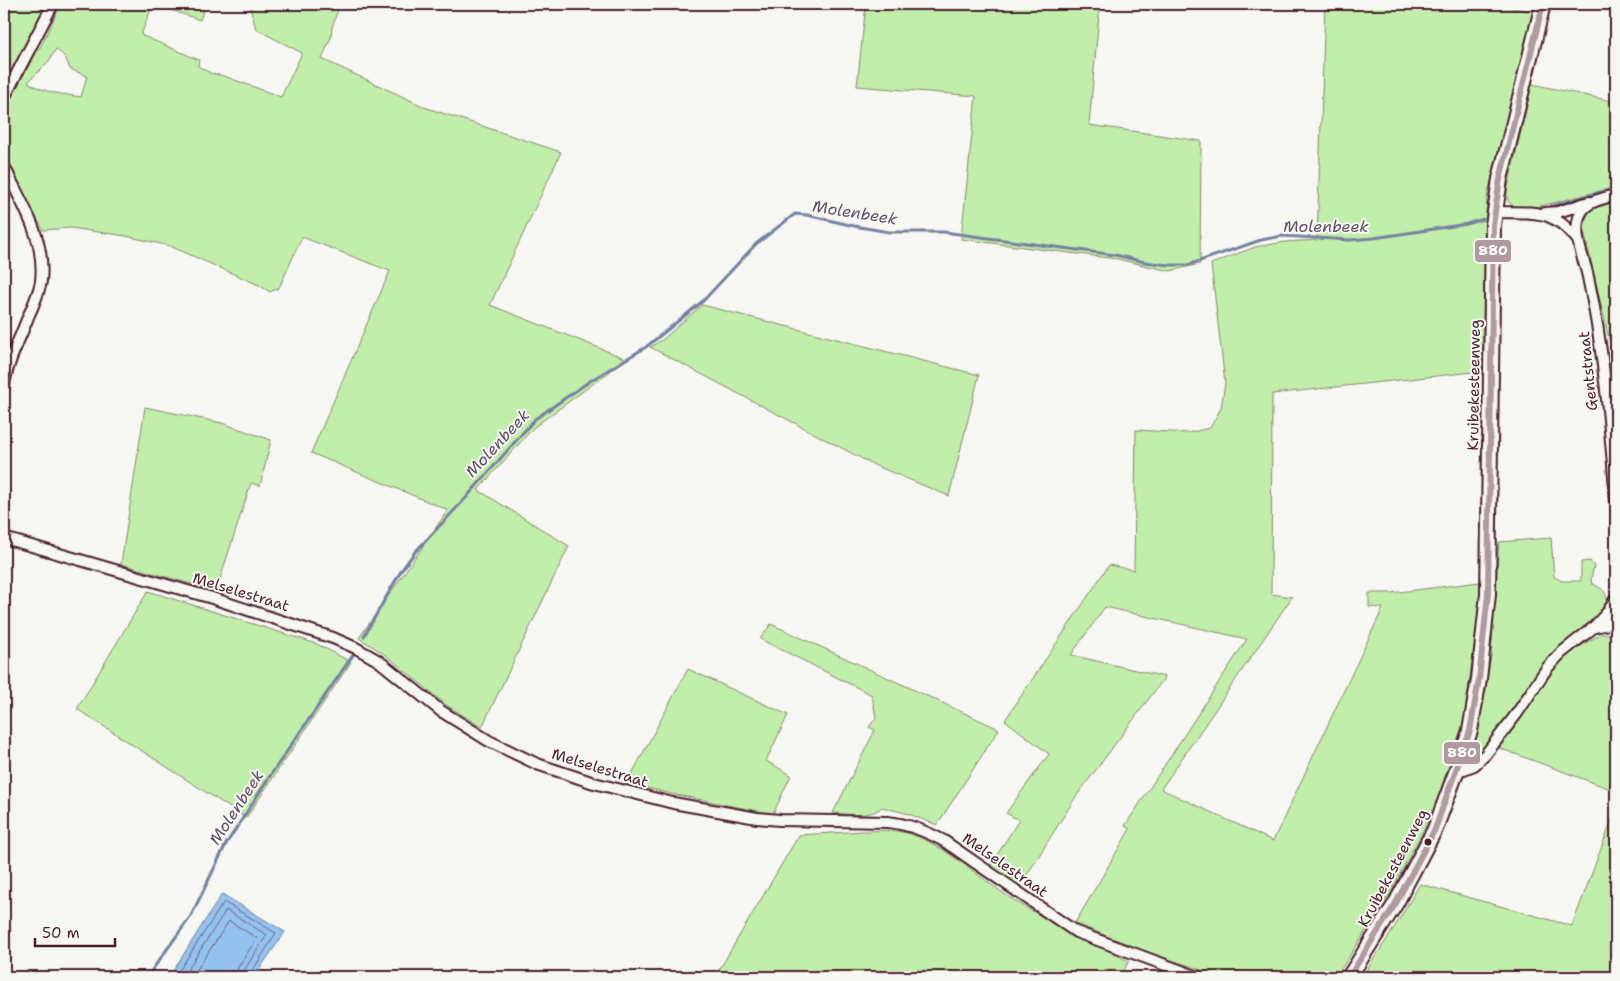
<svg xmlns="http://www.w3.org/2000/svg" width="1620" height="981" font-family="'Shantell Sans',sans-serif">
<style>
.green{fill:#c1edaa;stroke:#86866a;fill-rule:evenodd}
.water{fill:#94c2ef;stroke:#7681a1}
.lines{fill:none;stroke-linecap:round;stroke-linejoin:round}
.shore{stroke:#686079;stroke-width:1}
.stream{stroke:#7681a1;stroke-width:3}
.street-casing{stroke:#4a1f2b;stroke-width:14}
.secondary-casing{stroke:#4a1f2b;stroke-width:18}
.street{stroke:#f6f6f2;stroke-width:10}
.secondary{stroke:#f6f6f2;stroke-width:14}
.bus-1-casing{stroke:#f6f6f2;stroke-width:10}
.bus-1{stroke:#ae9aa0;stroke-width:6}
.bus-dot{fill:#4a1f2b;stroke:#f6f6f2;stroke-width:2}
.labels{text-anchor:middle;stroke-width:4;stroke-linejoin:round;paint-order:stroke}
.street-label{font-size:15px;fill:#4a1f2b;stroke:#f6f6f2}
.water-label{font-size:16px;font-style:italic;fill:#605066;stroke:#f6f6f2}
.line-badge{stroke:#f6f6f2;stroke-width:2}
.badge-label{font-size:14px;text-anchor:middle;font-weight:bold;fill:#fff}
</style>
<rect width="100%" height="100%" fill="#f6f6f2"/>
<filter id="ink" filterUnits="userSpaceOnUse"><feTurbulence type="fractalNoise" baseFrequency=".02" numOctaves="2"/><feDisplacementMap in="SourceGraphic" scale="10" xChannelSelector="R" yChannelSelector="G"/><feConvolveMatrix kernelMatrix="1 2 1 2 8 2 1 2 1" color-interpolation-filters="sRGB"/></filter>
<g filter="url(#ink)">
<g class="green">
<polygon points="4,4 50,4 4,94"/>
<path d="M61,4H139L151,9L141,35L199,60L198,66L210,73L224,76L281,97L302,53L256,29L249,4H340L332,27L331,37L322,59L427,108L561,152L490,305L627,359L534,427L478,490L569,546L482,727L446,705L386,655L359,638L448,510L311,453L390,271L302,237L279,288L270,292L259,285L170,246L126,236L71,228L43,230L12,172L4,151V115L16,87L41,46ZM56,49L65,57L70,69L87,76L81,97C63,94 43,93 28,82L49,61Z"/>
<polygon points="153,4 206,4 200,20"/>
<polygon points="866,4 1100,4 1089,125 1201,141 1200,264 1170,271 1117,259 961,239 976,96 857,86"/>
<polygon points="1325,4 1494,4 1533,12 1487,197 1485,230 1482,371 1272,394 1271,594 1292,597 1161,789 1273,841 1383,608 1369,607 1369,593 1391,593 1480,582 1480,602 1464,720 1434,810 1388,897 1336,977 1223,977 1135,948 1075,923 1130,829 1125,826 1247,639 1105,607 1071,655 1165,677 1075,798 1020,886 990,866 1019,820 1006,813 1049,754 1005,720 1109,565 1134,570 1136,430 1187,433 1210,428 1221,408 1225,383 1211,264 1255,247 1285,242 1317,240"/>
<path d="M1532,84L1616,102V187L1529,209C1515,207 1506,208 1507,191Z"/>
<path d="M1616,202V342L1610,343L1584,231C1586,206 1595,208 1616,202Z"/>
<polygon points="702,305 979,375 949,496 874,465 650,347 662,340"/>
<polygon points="145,407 222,423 271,440 260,486 251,483 216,591 121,564"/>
<path d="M1551,538L1554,577L1562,581H1581V562L1590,561L1594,566L1591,579L1592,584C1607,589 1611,599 1603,613C1578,635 1550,656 1530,683C1512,707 1499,734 1478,755L1472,754L1471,750L1483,703L1491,656L1499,542Z"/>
<polygon points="148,591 317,644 351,662 246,818 77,709"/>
<path d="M771,624L999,729L937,825L909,814L882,807C870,818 848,814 833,813L875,730L869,727L876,718L872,695L760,639Z"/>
<polygon points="1601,634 1616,634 1616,791 1499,748 1558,664 1569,653"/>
<polygon points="688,669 788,715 766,761 791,775 773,814 672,794 627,783"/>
<polygon points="1616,809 1616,977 1362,977 1391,933 1420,884 1572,926"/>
<path d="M864,831C878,831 893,829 907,833C944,843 986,884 1020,904C1055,925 1093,943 1129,961L1120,977H715L799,835Z"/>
</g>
<polygon class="water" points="222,894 285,932 254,977 169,977"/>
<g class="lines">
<g class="shore">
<polyline points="175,977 224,902 276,933 251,973 250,977"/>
<polyline points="183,977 226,910 267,935 245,969 244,977"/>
<polyline points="192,977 229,921 257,938 238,967 236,977"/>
</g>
<g class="stream">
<polyline points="1551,206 1616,188"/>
<polyline points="364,636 401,571 415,552 465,499 535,419 590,381 646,347 703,301 756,244 795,214 807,215 854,226 889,232 944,232 1115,255 1145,262 1169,265 1188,265 1261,240 1282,236 1350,240 1374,238 1467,224 1483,219"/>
<polyline points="147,977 191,916 226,844 272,773 353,655"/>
</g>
<defs>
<g id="street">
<polyline points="4,98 53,4"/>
<path d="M4,166C21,203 46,238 41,281C39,293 33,306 28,317C20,339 7,362 4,386"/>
<path d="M1616,195C1602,199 1584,201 1579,217C1573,237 1584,258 1588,277C1604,350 1610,426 1616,501"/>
<path d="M1495,212C1534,213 1551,207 1578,240"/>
<polyline points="1545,213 1558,212 1589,202"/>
<path d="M4,538L212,598L333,638L356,648L379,661L441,711L489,741L537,764L594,783L673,803L757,818L780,820L887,822C909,824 925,831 944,841L1076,932L1198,977"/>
<polyline points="1594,627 1607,613 1616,598"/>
<polyline points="1457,770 1464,769 1474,765 1486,754 1518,712 1547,668 1561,653 1594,627 1609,624 1616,625"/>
</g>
<polyline id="secondary" points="1349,977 1396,903 1435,829 1457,770 1470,731 1479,679 1488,594 1493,225 1500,179 1543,4"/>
</defs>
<use href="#street" class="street-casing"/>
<use href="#secondary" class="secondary-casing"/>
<use href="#street" class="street"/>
<use href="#secondary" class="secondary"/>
<defs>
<polyline id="bus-1" points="1349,977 1396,903 1435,829 1470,731 1479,679 1488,594 1493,225 1500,179 1543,4"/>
</defs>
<use href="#bus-1" class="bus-1-casing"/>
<use href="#bus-1" class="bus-1"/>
</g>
</g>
<circle class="bus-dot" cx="1428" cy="842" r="4.5"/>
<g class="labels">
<g class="street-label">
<text transform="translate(1588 371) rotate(-96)" y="5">Gentstraat</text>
<text transform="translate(1474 385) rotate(-89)" y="5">Kruibekesteenweg</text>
<text transform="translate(241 592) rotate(17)" y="5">Melselestraat</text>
<text transform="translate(600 768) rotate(17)" y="5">Melselestraat</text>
<text transform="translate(1005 865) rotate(35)" y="5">Melselestraat</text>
<text transform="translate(1393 868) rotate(-62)" y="5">Kruibekesteenweg</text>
</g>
<g class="water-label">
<text transform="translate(855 212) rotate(9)" y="6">Molenbeek</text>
<text x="1326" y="232">Molenbeek</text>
<text transform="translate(497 443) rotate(-47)" y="6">Molenbeek</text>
<text transform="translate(236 807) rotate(-57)" y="6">Molenbeek</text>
</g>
</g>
<g class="line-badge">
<rect x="1474" y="239" width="38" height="24" rx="5" fill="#ae9aa0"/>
<rect x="1443" y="741" width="38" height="24" rx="5" fill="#ae9aa0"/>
</g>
<g class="badge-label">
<text x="1493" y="255">880</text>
<text x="1462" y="757">880</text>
</g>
<rect width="1620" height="981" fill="none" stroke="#f6f6f2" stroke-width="20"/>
<rect x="10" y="10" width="1600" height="961" fill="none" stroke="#4a1f2b" stroke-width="2" filter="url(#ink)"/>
<path d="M35 938v8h80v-8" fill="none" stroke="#4a1f2b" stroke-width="2.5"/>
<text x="42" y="938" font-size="15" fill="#4a1f2b" stroke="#f6f6f2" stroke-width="4" paint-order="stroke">50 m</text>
</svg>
